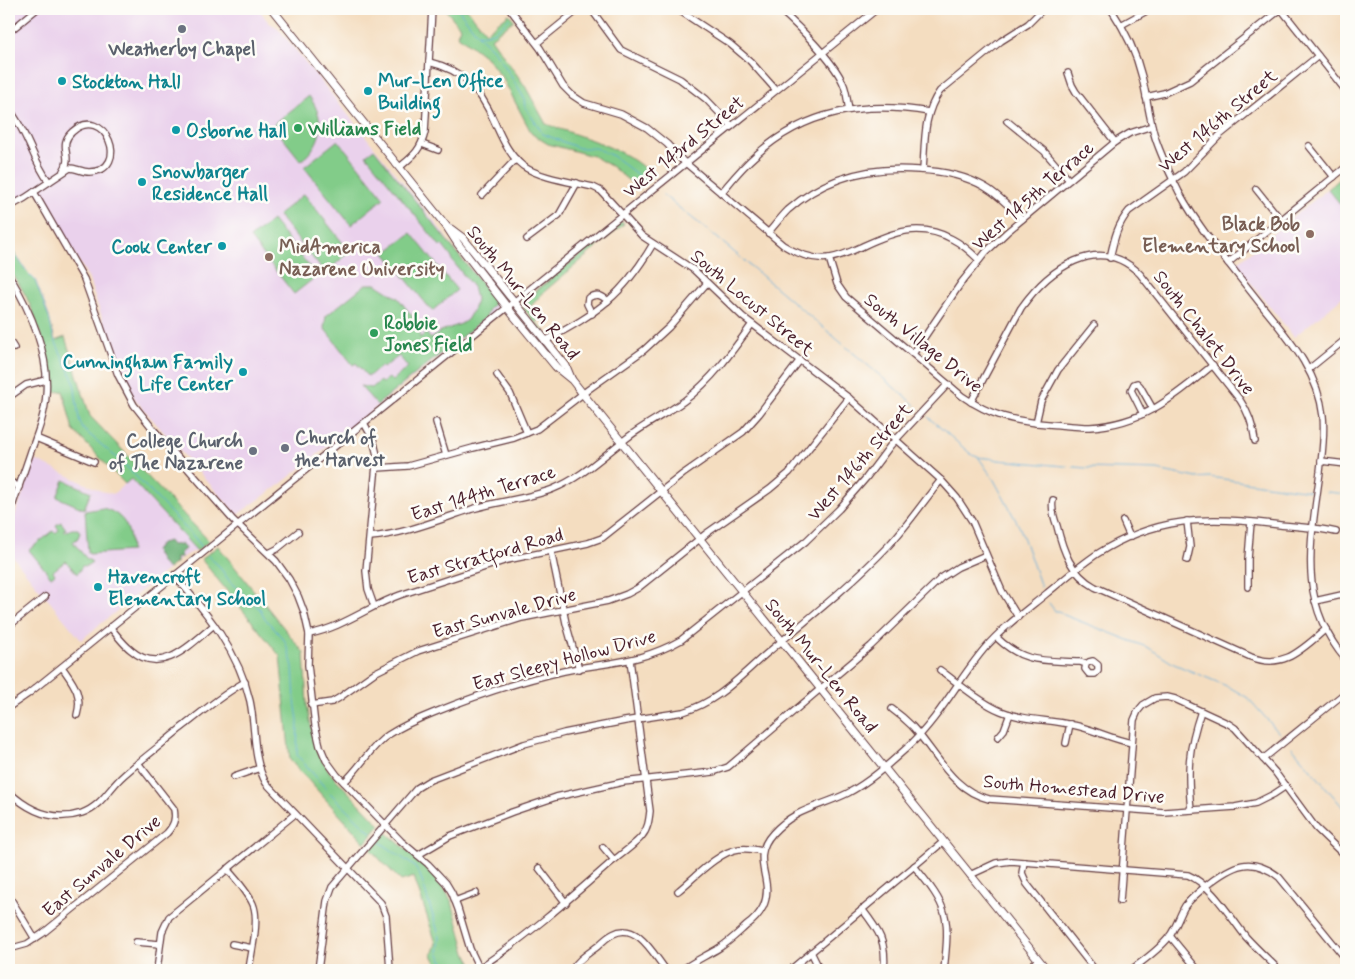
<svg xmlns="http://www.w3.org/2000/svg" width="1355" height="979" font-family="Mynerve,sans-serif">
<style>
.built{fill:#ead1ec}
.green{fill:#82cc89;stroke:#66765a}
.forest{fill:#69b075;stroke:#5a6850}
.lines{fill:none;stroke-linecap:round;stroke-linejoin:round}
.stream{stroke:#60acd9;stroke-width:1}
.minor-casing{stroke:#643c41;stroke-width:8}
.major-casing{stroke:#643c41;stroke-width:9}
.minor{stroke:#fff;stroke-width:5.5}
.major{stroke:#fff;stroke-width:7}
.worship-dot{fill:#6b7280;stroke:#fdfcf7;stroke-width:2}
.culture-dot{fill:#0f9aa8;stroke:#fdfcf7;stroke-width:2}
.leisure-dot{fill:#2e9e5b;stroke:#fdfcf7;stroke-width:2}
.education-dot{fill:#8d6e63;stroke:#fdfcf7;stroke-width:2}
.labels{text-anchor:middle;stroke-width:5;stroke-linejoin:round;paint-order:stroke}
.worship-label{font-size:19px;font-weight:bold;fill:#5b616d;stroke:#fdfcf7}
.culture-label{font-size:19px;font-weight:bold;fill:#0d838f;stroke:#fdfcf7;text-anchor:start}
.street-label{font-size:19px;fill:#4a1f2b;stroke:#fdfcf7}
.leisure-label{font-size:19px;font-weight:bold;fill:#27864d;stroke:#fdfcf7;text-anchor:start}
.education-label{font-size:19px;font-weight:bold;fill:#785e54;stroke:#fdfcf7;text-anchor:end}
</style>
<rect width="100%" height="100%" fill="#fdfcf7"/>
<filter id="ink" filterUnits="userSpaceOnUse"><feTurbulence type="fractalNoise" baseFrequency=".02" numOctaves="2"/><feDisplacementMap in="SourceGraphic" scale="10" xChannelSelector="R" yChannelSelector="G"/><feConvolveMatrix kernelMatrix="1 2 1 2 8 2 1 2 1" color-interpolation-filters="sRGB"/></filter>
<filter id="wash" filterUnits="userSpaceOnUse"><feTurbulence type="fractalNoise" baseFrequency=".0096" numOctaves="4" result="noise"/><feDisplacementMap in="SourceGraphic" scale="20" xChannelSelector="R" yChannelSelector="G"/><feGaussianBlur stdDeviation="1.12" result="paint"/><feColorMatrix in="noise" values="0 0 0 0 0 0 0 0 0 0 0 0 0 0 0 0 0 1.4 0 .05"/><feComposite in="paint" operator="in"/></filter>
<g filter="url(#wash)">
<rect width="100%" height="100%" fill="#f4ddc0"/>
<g class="built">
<polygon points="9,9 259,9 269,23 277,27 435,222 456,251 497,300 496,311 282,483 237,515 174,444 139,404 132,395 117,361 88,277 36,188 9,203"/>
<polygon points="1346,174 1346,294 1294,337 1236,264"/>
<polygon points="35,460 101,491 113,494 131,479 197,550 184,556 81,640 9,552 9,532"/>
</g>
<g class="green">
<path d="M445,9H467L486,32L509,14L514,20L491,38L525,86L546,124C583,138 625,147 653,176L639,189L611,166L593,156L548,144L532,134L503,79L488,59L457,35L460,27Z"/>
<path d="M309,96C326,120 324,142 301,161L274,127V124Z"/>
<polygon points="338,140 384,198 351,225 304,167"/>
<polygon points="374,149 496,302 489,309 486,317 377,405 360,386 372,388 380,381 382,383 389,378 392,381 408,367 399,356 383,368 381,366 369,376 366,375 356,363 353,365 324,328 326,316 366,284 376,284 398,298 419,325 420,338 426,333 431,339 441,331 461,324 467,320 474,308 476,299 473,287 451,259 452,258 442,245 440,246 366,155"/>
<polygon points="1346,174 1346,211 1328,189"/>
<polygon points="304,194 350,252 325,273 278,215"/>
<polygon points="272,220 317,276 294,294 250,238"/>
<polygon points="619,222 526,299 524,307 527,299 619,223 621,222 624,224 545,291 531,306 531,308 539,321 536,322 547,335 544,335 523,307 525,299"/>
<polygon points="411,233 457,290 432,311 385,253"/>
<polygon points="9,241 12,250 28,273 35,280 49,317 55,341 65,337 90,416 209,541 197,551 131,479 125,484 73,430 63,391 50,393 49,364 34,314 26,296 9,267"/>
<polygon points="64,480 91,492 84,509 57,497"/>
<path d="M103,508C126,515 130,529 131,551L89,554L88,552L85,511Z"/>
<polygon points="61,522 66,529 63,530 64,532 72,529 78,529 80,532 78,538 73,542 86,558 92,562 85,567 83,565 77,574 66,561 53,571 55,574 51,577 29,550 53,531 55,533 59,530 56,525"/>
<polygon points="218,546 304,653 307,705 313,736 319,755 331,774 380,825 365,843 290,760 280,656 201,559"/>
<polygon points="387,833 424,865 443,887 452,902 466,953 476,970 440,970 432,955 436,943 414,877 401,881 370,849 383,834"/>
</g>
<polygon class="forest" points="169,541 172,545 182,544 185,549 180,553 181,558 176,558 176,563 168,569 162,564 155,551 161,543"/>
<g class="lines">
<g class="stream">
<polyline points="458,9 479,36 493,49 506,68 524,98 525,107 543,134 579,148 595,148 613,156 647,182"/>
<polyline points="520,11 523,9"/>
<path d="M478,34C491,37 500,27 509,19"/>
<polyline points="663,195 715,236 916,406"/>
<polyline points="9,241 12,250 28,273 35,280 49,317 53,336 74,382 79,419 83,429 124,464 194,537 202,547"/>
<path d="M928,417L972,455C981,459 989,457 998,460L1086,468L1157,470L1197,478L1209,477L1310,491"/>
<polyline points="979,458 994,480 1020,528 1041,587"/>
<polyline points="1327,492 1346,494"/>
<polyline points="208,556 219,566 230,582 261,610 263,616 285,641 293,666 295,701 298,720 297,755 329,792 371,833"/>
<polyline points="1049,603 1055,611 1059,611 1064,615 1149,648 1174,664 1229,687 1248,698 1280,734"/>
<polyline points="1292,747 1346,811"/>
<polyline points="380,842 414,866 420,875 440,938 438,953 449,970"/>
</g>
</g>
</g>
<g filter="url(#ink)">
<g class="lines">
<defs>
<g id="minor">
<path d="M510,9L540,48L563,86L572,95L584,103L621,114L647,128L667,144L682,160L783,245C797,254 813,260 830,258C842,256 852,251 863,246C893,232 920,222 952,239C962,244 971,252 979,260"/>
<polyline points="591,9 621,50 680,79 706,99 732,126"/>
<polyline points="677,9 730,44 750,61 776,90"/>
<path d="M779,9C798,26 833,60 843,83C847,91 847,101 849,110"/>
<path d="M1111,9C1125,30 1136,52 1142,77C1147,97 1149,117 1155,137C1161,156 1170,174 1179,192C1201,232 1231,266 1259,302C1287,337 1318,370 1323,416C1325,435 1322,453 1320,472C1311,542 1296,601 1346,660"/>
<polyline points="1281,9 1346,91"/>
<polyline points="1121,25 1150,9"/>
<polyline points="9,32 37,9"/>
<polyline points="537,43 579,9"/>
<path d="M429,62C463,70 480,89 494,121C502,138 508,154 523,166C540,178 572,182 593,187L601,191L642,236L694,270L743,317L849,398L941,480L957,498L972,521L1002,591L1018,617"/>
<polyline points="1068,73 1072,85 1076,92 1115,142"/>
<polyline points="1146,97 1164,93 1190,81 1281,9"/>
<path d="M9,109C27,131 32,159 49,182"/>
<polyline points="1007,121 1044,151 1069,180"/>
<polyline points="422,144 438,150"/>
<polyline points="1309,146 1334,177"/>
<path d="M400,167C413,156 421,150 425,132L432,9"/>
<path d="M923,170C925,142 923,114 940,91L1001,41L1028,24L1043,9"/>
<polyline points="1256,189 1281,220"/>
<polyline points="34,192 84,279 118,375 134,405 153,429 233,520 276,561 289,579 298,596 304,612 309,634 308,665 315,725 320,746 326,760 337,775 401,841 428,864 446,883 452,893 458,909 470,949 480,970"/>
<path d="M721,193C732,180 742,167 755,156C805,110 864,101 929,112"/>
<polyline points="482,195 516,159"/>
<path d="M9,207L25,198L70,168C76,168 82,172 89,172C133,171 104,102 72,132C57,146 74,156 63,171"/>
<path d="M768,233C775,225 781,217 788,210C825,177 871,166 919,170C942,171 964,175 985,187C999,195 1010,207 1022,219"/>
<polyline points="527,239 559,215 577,183"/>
<path d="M829,258L837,284L846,297L962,396C991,416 1013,421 1048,424C1062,425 1076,427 1090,427C1143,424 1174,397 1213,365"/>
<path d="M1110,258C1114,240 1117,225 1129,211L1184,172L1220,135L1318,56"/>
<polyline points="1228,263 1346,167"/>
<path d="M9,275C30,310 50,353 46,395C45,414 38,432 31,451C24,472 16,494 9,516"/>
<path d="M592,314L587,304L588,298C597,293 601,295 608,301"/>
<polyline points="9,340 14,348"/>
<path d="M545,341C598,312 622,297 653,244"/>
<polyline points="913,354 961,283 986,252 1007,232 1115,142 1130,133 1152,126"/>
<polyline points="1309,369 1346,339"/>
<polyline points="497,375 510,393 527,433"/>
<polyline points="9,397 26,385 46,380"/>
<path d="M971,402L1021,308C1048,270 1098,232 1140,274L1240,400C1249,413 1253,425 1255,441"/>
<polyline points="1143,414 1131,390 1134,384 1137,383 1140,386 1153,409"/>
<polyline points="436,422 446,455"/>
<polyline points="364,423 373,439 377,455 366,571 368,589 374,606"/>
<polyline points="1036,423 1041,401 1058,370 1094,325"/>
<polyline points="36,438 94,462"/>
<polyline points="1321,461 1346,464"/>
<polyline points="377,468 408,466 473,448 514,438 537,429 589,389 644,350 669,327 707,283"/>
<polyline points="9,481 19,487"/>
<path d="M1053,500C1051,509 1054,518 1057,526C1063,551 1071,574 1095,587L1251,657C1284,670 1302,649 1326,629"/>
<polyline points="1123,521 1130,537"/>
<path d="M370,537C405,534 438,520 472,509C499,501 527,499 553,489C581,478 603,456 627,438C645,424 666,414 684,401C712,380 732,352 752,324"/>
<polyline points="551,551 566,623 579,669"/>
<polyline points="269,553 277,549 298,532"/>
<polyline points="1187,560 1190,547 1187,521"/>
<path d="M174,575C207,613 239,652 250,701C256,729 252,758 266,783L381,903L386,916L390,970"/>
<polyline points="1248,587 1248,559 1251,522"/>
<polyline points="1315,601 1346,594"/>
<polyline points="9,626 45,597"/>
<path d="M110,627C117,635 123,644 131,650C162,677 191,644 214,625"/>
<path d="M309,634C342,628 369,606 400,595L507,560L588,543L602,538L683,474L743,432L759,414L800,360"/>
<path d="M996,637C1024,664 1043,660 1080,662L1086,664L1089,662L1093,661L1098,665V671L1095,674H1089L1085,669L1086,664"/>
<path d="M62,667C73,683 83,694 77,715"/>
<path d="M940,670C958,683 981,703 1001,711C1024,721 1049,719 1073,725C1093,729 1111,739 1132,743"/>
<polyline points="311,705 332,702 339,698 374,673 418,651 522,618 608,601 627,594 638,588 707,533 770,489 789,473 849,398"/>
<polyline points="9,707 28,694 877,9"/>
<path d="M892,709C899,714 906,720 912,726C936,752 952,791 989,799L1164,812L1235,807L1256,803L1274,794L1286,786"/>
<polyline points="998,737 1004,730 1010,714"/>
<polyline points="1066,743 1070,724"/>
<polyline points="1263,759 1346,692"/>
<polyline points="234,777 260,768"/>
<path d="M344,782C360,768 370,747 388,735C402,726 418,719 433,713C475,696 520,681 564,671C608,662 641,663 681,640L806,541L839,509L866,478L890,446L948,384"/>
<path d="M9,792C29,811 54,822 82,813C102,806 109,788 124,775C142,759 161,745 180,729C201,713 221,695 245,682"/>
<path d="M1191,810C1187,770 1188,749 1201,711"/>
<polyline points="603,847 614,860"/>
<polyline points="418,855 450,836 512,812 556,797 623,782 713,772 728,767 871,646 941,578 958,567 986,555"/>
<polyline points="1024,862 1022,873 1027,884 1095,970"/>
<path d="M914,866C949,908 950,916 944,970"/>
<polyline points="539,868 566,903"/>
<path d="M227,869C236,879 247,891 253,904C260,921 251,952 249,970"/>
<path d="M970,875L996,863L1011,861L1188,875C1212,885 1230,917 1246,937C1257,949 1268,959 1279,970"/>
<path d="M678,891C693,879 719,851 739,849C747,848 754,849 762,851"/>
<polyline points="9,896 35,939"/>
<polyline points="455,901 476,893"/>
<polyline points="1120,901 1134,720 1138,711 1143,705 1155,698 1167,697 1175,699 1229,724 1235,728 1275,772 1316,828 1346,857"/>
<path d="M862,909C879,931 887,942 884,970"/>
<polyline points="1170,936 1198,970"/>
<polyline points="136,942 160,944"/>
<polyline points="232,944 252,948"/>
<path d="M9,949L27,944L42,934L167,833C174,825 176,819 174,809L138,763"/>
<polyline points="811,952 820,970"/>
<path d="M479,968C525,938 566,902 607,866C617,857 635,845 642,836C648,829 649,820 650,811L630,660"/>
<polyline points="157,970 162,932 169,917 295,814"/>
<path d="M318,970L327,901L332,887L417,788L430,780L524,744L564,733L625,721L683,712C719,701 738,678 766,654C808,619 851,585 889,545C908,525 923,502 941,480"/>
<path d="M572,970C577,960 589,953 598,946C602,942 607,937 613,934C637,921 654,955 666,970"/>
<path d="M682,970C694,961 706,956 719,948C729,942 737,934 746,926C753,921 759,915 763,907C776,879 748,860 773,833C796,808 820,807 848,793C871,781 891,762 910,745C940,717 958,680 984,649C1002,628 1024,612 1046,594C1062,581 1079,566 1097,554C1155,517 1206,516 1272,524C1293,527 1316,527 1336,532"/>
<polyline points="790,970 943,842"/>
<polyline points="1026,970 1038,960"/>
<path d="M1131,970C1144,960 1159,950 1169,937C1176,928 1179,916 1185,906C1191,898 1199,892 1207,885C1232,865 1251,855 1279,877L1346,959"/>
</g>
<g id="major">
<polyline points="272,9 447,227 458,244 514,316 556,367 572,380 583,394 1047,970"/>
<polyline points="451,229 463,238 566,366 571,378"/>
</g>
</defs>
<use href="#minor" class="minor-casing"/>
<use href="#major" class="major-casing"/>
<use href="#minor" class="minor"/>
<use href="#major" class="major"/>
</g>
</g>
<g class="worship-dot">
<circle cx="182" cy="29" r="5"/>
<circle cx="285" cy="448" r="5"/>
<circle cx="253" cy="451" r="5"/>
</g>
<g class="culture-dot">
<circle cx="62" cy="81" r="5"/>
<circle cx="368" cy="91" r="5"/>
<circle cx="176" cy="130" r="5"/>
<circle cx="142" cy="182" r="5"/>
<circle cx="222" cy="246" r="5"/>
<circle cx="243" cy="372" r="5"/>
<circle cx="98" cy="587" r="5"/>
</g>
<g class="leisure-dot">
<circle cx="298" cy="128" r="5"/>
<circle cx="374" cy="333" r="5"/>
</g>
<g class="education-dot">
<circle cx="1310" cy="234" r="5"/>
<circle cx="269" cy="257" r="5"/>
</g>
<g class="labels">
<g class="worship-label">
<text x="182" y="55">Weatherby Chapel</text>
<text x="295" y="444" text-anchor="start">Church of<tspan x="295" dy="22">the Harvest</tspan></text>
<text x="243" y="447" text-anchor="end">College Church<tspan x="243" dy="22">of The Nazarene</tspan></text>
</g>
<g class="culture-label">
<text x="378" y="87">Mur-Len Office<tspan x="378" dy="22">Building</tspan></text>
<text x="72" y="88">Stockton Hall</text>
<text x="186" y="137">Osborne Hall</text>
<text x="152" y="178">Snowbarger<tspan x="152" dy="22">Residence Hall</tspan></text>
<text x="212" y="253" text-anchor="end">Cook Center</text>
<text x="233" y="368" text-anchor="end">Cunningham Family<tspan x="233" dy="22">Life Center</tspan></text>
<text x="108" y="583">Havencroft<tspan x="108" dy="22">Elementary School</tspan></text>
</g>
<g class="street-label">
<text transform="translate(1217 120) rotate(-40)" y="7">West 146th Street</text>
<text transform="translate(683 146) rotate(-39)" y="7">West 143rd Street</text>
<text transform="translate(1032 195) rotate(-41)" y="7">West 145th Terrace</text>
<text transform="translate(524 292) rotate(51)" y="7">South Mur-Len Road</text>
<text transform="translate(753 302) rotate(40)" y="7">South Locust Street</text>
<text transform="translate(1205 332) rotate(52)" y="7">South Chalet Drive</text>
<text transform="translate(924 342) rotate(39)" y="7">South Village Drive</text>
<text transform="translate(859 461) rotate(-49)" y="7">West 146th Street</text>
<text transform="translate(483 492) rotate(-17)" y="7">East 144th Terrace</text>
<text transform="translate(485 555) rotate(-16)" y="7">East Stratford Road</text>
<text transform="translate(504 612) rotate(-15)" y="7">East Sunvale Drive</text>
<text transform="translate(564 659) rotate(-15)" y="7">East Sleepy Hollow Drive</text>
<text transform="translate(822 665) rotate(51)" y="7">South Mur-Len Road</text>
<text transform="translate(1074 788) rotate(5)" y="7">South Homestead Drive</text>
<text transform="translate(101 865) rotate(-40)" y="7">East Sunvale Drive</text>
</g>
<g class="leisure-label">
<text x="308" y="135">Williams Field</text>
<text x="384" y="329">Robbie<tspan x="384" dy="22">Jones Field</tspan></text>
</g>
<g class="education-label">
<text x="1300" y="230">Black Bob<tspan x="1300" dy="22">Elementary School</tspan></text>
<text x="279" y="253" text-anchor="start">MidAmerica<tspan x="279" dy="22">Nazarene University</tspan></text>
</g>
</g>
<rect width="1355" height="979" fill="none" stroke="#fdfcf7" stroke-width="30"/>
</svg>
